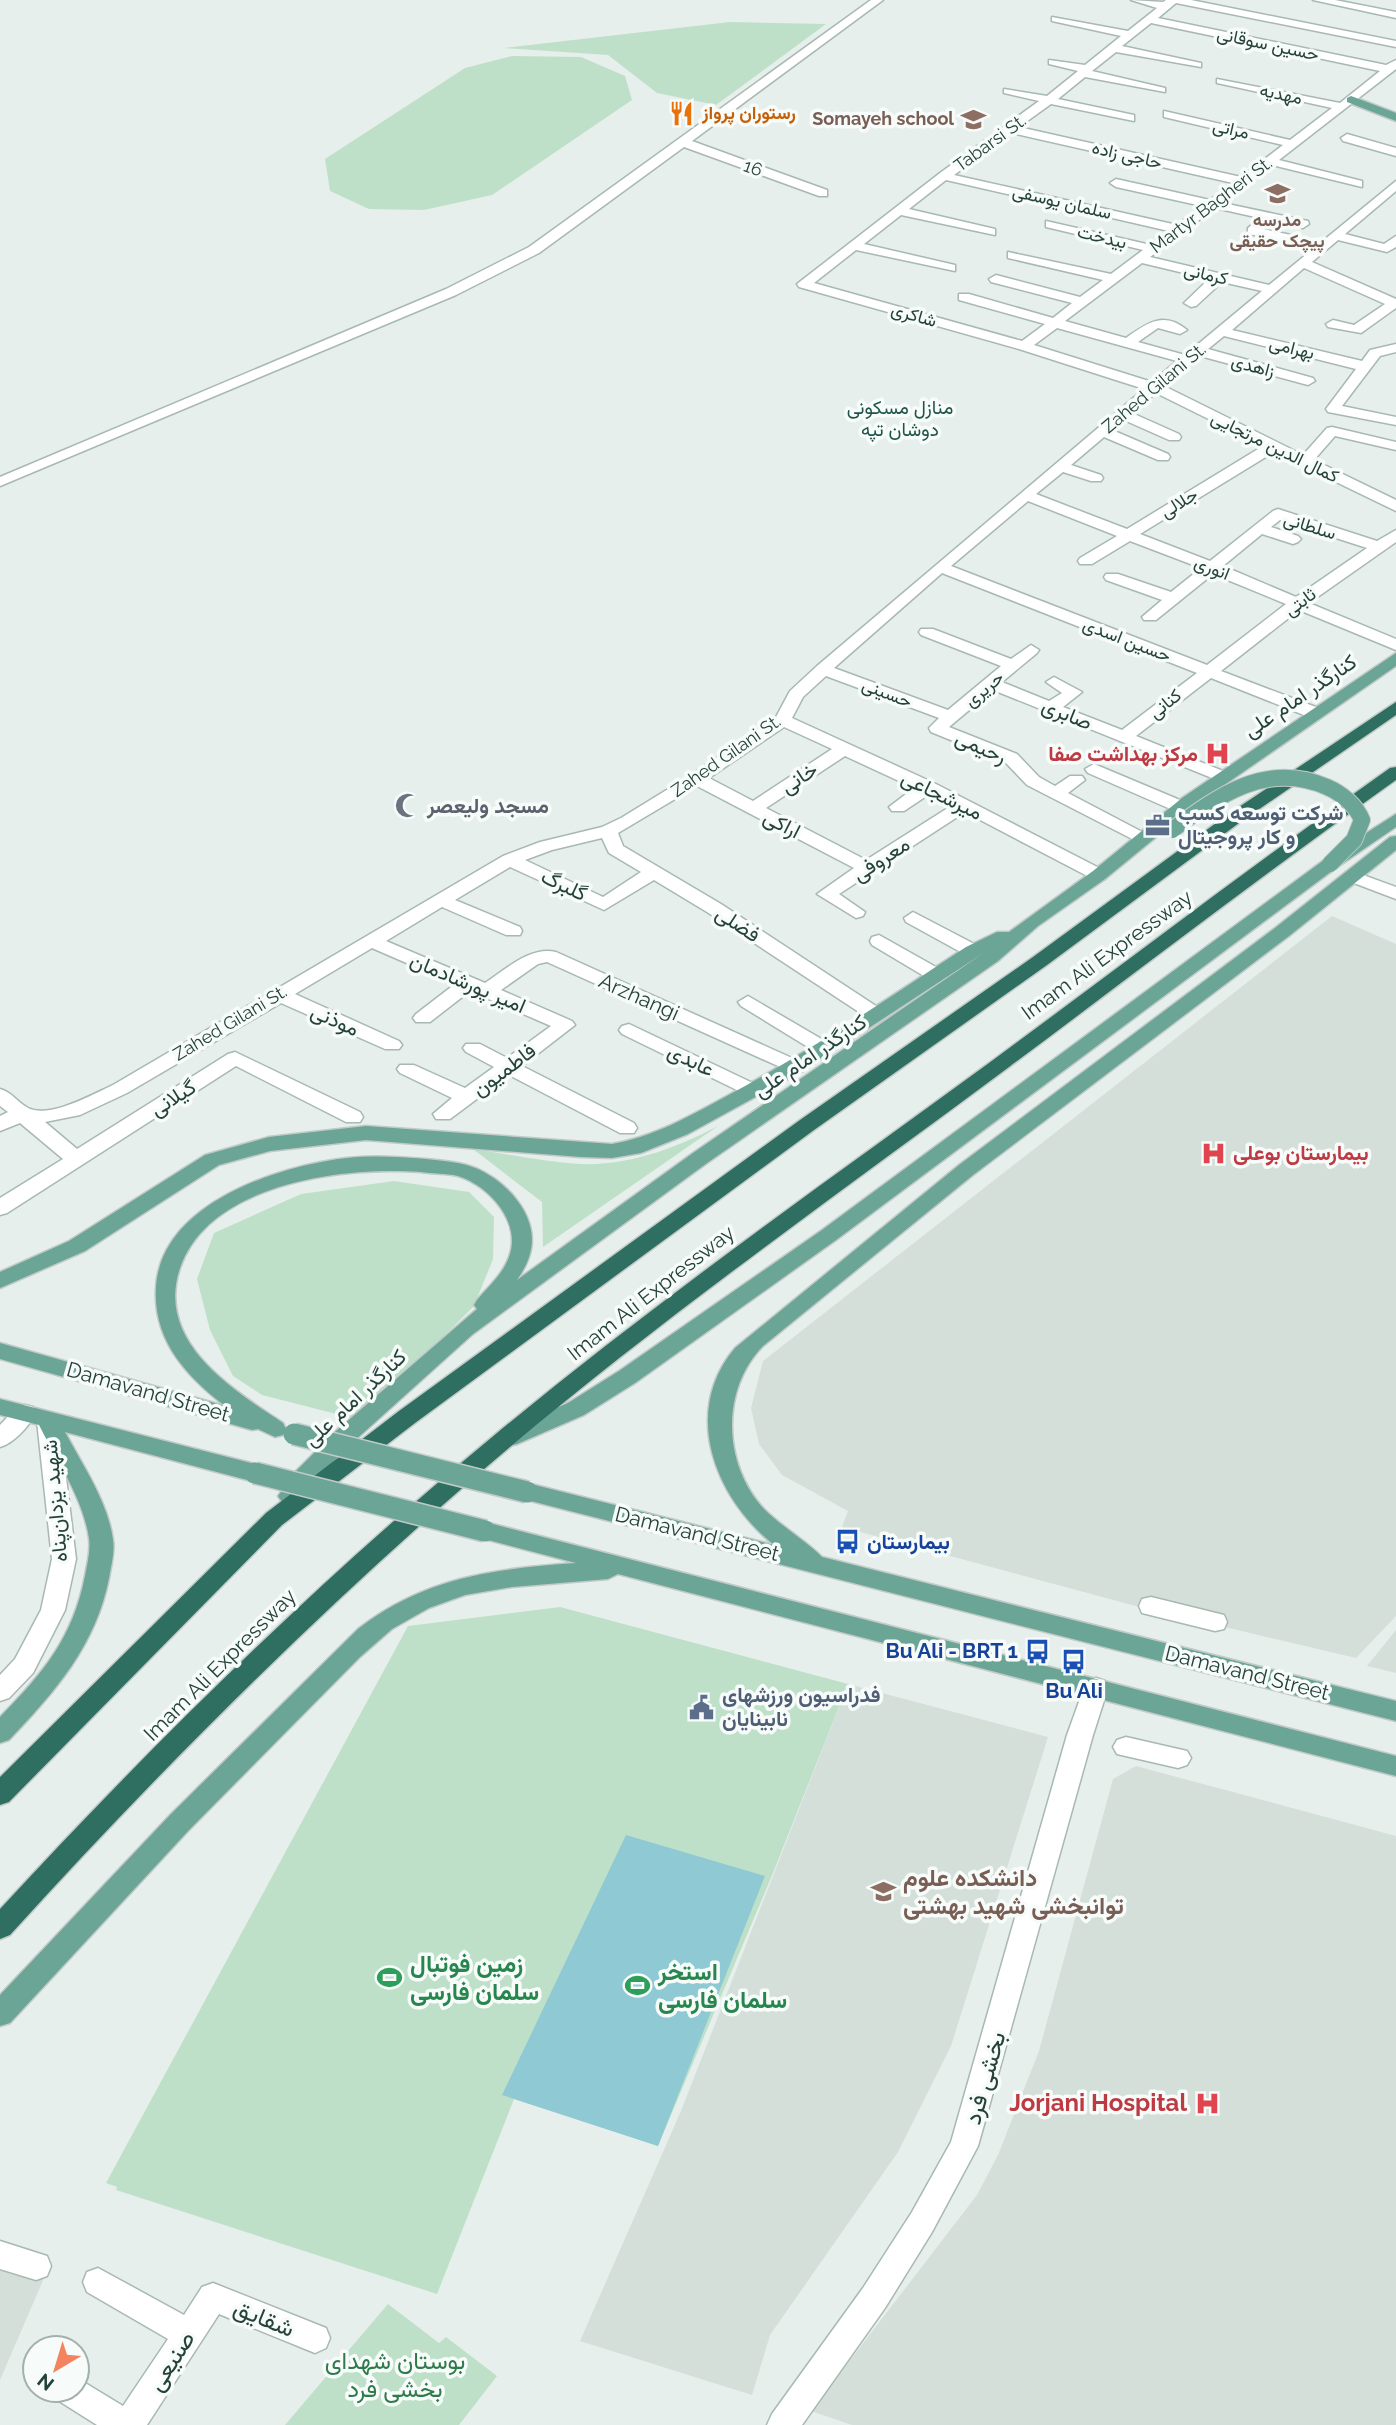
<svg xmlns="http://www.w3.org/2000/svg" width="1396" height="2425" font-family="Raleway,Vazirmatn,sans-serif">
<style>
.built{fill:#d4dfda}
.green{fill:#bfe0c8}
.water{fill:#8ec9d4}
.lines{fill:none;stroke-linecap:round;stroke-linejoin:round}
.minor-casing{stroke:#a8b8b2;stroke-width:3}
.major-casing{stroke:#c2cac8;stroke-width:3}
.highway-casing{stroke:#c2cac8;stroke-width:3}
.minor{fill:#fff;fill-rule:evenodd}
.major{fill:#6aa596;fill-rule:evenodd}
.highway{fill:#2f6f62;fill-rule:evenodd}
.major-bridge-far1-casing{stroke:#c2cac8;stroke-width:18;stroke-linecap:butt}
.major-bridge-casing{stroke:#c2cac8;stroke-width:24;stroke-linecap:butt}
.major-bridge-far1{stroke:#6aa596;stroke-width:16}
.major-bridge{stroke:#6aa596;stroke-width:21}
.labels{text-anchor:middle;stroke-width:7;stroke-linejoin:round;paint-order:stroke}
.far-street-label{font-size:18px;fill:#24423a;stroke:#f7fbf9}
.far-food-label{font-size:18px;font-weight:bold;fill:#c56008;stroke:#f7fbf9;text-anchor:start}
.far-education-label{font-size:18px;font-weight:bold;fill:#785e54;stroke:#f7fbf9;text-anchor:end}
.far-neighbourhood-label{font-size:19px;fill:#1f5548;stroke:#f7fbf9}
.street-label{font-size:21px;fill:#24423a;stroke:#f7fbf9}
.health-label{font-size:21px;font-weight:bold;fill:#be3a42;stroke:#f7fbf9;text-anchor:end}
.worship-label{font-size:21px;font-weight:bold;fill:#5b616d;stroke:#f7fbf9;text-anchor:start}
.service-label{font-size:21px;font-weight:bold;fill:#4e5e75;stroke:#f7fbf9;text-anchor:start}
.transit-label{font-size:21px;font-weight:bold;fill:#164399;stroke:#f7fbf9;text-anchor:start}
.near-education-label{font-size:24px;font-weight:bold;fill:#785e54;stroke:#f7fbf9;text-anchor:start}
.near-leisure-label{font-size:24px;font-weight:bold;fill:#27864d;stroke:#f7fbf9;text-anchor:start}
.near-street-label{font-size:24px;fill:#24423a;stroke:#f7fbf9}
.near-health-label{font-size:24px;font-weight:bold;fill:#be3a42;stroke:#f7fbf9;text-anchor:end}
.near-park-label{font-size:24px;fill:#2d7a4b;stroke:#f7fbf9}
</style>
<rect width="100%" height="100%" fill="#e6efeb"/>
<g class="built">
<polygon points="1332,916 1396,944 1396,1616 1356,1658 1132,1605 842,1527 848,1511 782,1475 759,1444 751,1408 763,1361"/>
<polygon points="1396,1630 1396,1673 1367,1666"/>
<polygon points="848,1684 1048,1737 951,2046 898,2152 770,2335 752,2395 580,2341 681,2111"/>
<polygon points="1136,1766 1396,1836 1396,2425 852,2425 811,2411 977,2195 998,2155 1039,2051 1113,1779"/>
<polygon points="0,2266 44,2278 0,2380"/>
</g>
<g class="green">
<polygon points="730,22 826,24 716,105 657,93 608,55 504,48"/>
<polygon points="512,56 581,57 625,76 632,100 492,195 424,210 369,209 330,191 325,159 465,68"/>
<path d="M718,1126L543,1247L542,1202L473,1149C508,1154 545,1162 580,1164C629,1166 676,1148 718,1126Z"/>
<polygon points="394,1181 469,1192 494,1217 493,1259 474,1306 438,1342 352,1418 262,1395 233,1376 210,1330 197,1279 214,1233 301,1194"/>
<polygon points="560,1607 848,1684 771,1878 658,2146 514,2099 437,2294 116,2190 117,2187 106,2183 408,1626"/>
<polygon points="388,2304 439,2343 446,2337 497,2376 459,2425 285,2425"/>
</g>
<polygon class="water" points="626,1835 765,1876 658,2146 502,2095"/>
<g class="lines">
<defs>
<g id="minor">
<polygon points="871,0 883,0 692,141 827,190 827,196 819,196 684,147 539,253 456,295 0,486 0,477 446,289 529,247"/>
<path d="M1131,0L1163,2L1166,0H1191L1396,41V47L1176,3L1158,18L1386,65L1396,60V69L1279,160L1362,181V187L1272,165L1223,203L1308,221L1309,224L1303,228L1273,221L1263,229L1291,235V241L1248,234V228L1260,218L1215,208L1150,257L1269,285L1396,181V191L1345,234L1384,244L1396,236V247L1387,252L1338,240L1312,262L1396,299V308L1361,333L1328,327L1326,324L1333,320L1354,325L1385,304L1304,268L1232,330L1362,361L1370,350L1396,344V352L1380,356L1342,406L1396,417V425L1328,412L1326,409L1356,369L1224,336L1208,349L1313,378L1315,381L1308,385L1200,356L1164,386L1303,455L1327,428L1332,427L1396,442V450L1335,436L1314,460L1396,500V511L1274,452L1140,534L1210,561L1273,511L1278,509L1377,541L1396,530V542L1309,603L1396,639V650L1299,610L1221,671L1321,709L1323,713L1321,717H1309L1211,678L1136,736L1228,773L1231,777L1228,781L1222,782L993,690L949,727L1017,754L1039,777L1055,786L1070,776H1082L1085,780L1068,793L1148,835L1151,839L1148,843L1142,844L1027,785L1005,762L931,732L929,728L939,718L826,676L803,697L792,718L934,783L1105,871L1108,875L1105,879H1093L965,812L839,894L865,912L863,916L856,918L817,894L854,868L697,786L618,833L623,846L721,904L882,1010L885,1014L882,1018H868L707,912L654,880L604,910L510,867L455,900L520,927L522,931L520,935H506L442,907L386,941L485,983C505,970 530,946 556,952L803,1063L806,1067L803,1071H789L547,962L538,964L501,990L572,1021L575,1025L522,1066L634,1123L637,1128L634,1133H620L509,1075L450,1119H436L433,1114L452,1098L400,1073L397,1069L400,1065H414L465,1088L494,1067L466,1052L463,1048L466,1044H480L507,1058L551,1026L470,991L430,1022H416L413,1018L416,1014L455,984L372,948L295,994L399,1041L402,1045L399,1049H385L281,1003L127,1093L80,1115L45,1122L77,1149L228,1054L235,1052L360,1112L363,1117L360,1122H346L236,1066L7,1213L0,1215V1198L63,1159L20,1123L0,1131V1116L8,1112L0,1106V1089C12,1092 17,1102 28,1108C50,1119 93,1094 113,1085L503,856L540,842L602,827L621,818L691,775L776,717L790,691L817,666L1144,389L1019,349L799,287L797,284L940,173L1039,101L1004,93V89L1047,96L1078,71L1049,64V60L1085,65L1121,36L1052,21V17L1128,31L1157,8ZM1151,23L1380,71L1340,103L1217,79V83L1332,108L1290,140L1164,111V117L1283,145L1241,177L1019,127L1051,104L1134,121V115L1058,99L1085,77L1165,92V88L1092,71L1116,52L1201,67V63L1122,46ZM1012,133L1233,183L1210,200L1116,179L1110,183L1116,187L1202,206L1177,225L954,175ZM946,180L1169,231L1151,245L1046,221V227L1143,250L1111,274L1008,252V258L1103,280L1080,297L996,275L989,279L991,282L1072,303L1053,318L969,294H959V300L1045,324L1022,341L814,283L856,250L955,271V265L864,244L901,215L995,235V229L909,209ZM1142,263L1209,279L1184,303L1191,307L1196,306L1222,282L1262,291L1185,355L1138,342L1158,328L1180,334L1187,330C1163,310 1146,324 1126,338L1065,321ZM1057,328L1177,361L1152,382L1034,345ZM1156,393L1263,446L1127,529L1036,494L1063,472L1091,481H1101L1103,478L1101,475L1071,465L1104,437L1158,460H1168L1170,457L1168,454L1112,430L1124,420L1169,440H1179L1181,437L1179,434L1132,413ZM1028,501L1117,536L1080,558L1078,561L1080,564H1092L1130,541L1201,568L1171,592L1118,574H1106L1104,577L1106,580L1162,600L1142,617L1144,620H1156L1213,574L1286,604L1207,665L951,566ZM1280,520L1367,548L1296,597L1223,566L1262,534L1293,544L1298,542L1301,539L1298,536L1271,527ZM942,573L1197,673L1122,730L1063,707L1082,692L1054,677L1046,682L1062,693L1049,701L1002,682L1037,653L1039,650L1031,645L1011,659L933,629H921L919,632L921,635L1001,666L948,710L834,668ZM784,727L832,749L753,801L709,778ZM845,756L914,788L889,807L892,811H904L928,795L951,806L866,860L766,808ZM602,838L609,853L641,872L603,897L525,860L552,850Z"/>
<polygon points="1313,0 1335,0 1396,12 1396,18"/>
<polygon points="1347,134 1396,148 1396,156 1343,141 1341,138"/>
<polygon points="1094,764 1187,803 1190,807 1187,811 1175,811 1088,773 1085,769"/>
<polygon points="1352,871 1396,887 1396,899 1346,880 1343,876 1346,872"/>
<polygon points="913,912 980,947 982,951 980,955 966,955 906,922 904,918"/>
<polygon points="879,935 943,971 946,975 936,981 929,979 872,945 870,941 872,937"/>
<polygon points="748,996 830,1044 833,1048 830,1052 816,1052 741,1006 738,1002"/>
<polygon points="629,1024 759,1086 762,1090 759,1094 745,1094 622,1034 619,1030 622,1026"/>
<path d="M25,1405L33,1407L36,1413C29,1426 14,1443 0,1447V1425L17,1407Z"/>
<polygon points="48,1413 56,1415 59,1421 76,1559 65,1610 33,1673 9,1698 0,1701 0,1675 15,1659 41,1610 52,1559 37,1421 40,1415"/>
<polygon points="1151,1597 1224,1615 1227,1622 1224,1629 1215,1631 1142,1613 1139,1606 1142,1599"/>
<polygon points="1096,1678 1105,1681 1108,1688 1093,1735 978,2146 932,2232 885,2308 802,2425 767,2425 772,2414 863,2288 912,2212 951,2142 1067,1735 1084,1688 1087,1681"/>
<polygon points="1126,1737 1187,1751 1191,1758 1187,1765 1178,1768 1117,1754 1113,1747 1117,1740"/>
<polygon points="0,2241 47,2256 51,2266 47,2276 36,2280 0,2269"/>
<polygon points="98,2268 184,2315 202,2287 213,2283 326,2328 330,2338 326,2348 315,2353 219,2314 147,2425 97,2425 59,2401 55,2390 77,2390 77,2378 123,2406 168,2339 87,2292 83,2282 87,2272"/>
</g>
<g id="major">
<polygon points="1351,96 1396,113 1396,121 1347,102 1347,98"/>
<path d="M1396,653V666L1194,806L1105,879L1038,926L998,961L707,1163L473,1334L352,1443L311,1484L298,1502L290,1505L282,1502L278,1496L295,1472L336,1431L477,1309L474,1305L477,1300C488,1287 503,1274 509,1257C522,1223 490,1186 458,1176C446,1173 432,1174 421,1172C344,1166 209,1183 180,1268C155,1342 232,1389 283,1423L286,1429L283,1435L275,1437L258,1429L252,1430L0,1359V1343L225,1406C186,1376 153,1340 156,1288C160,1204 277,1166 347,1158C373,1155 400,1157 426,1159C444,1161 462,1162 478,1169C497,1178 514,1193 524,1211C538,1237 532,1258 517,1280L693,1153L985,952L803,1071L688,1134L641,1153L612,1158L581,1157L366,1140L270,1151L219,1165L85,1251L0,1288V1272L69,1241L205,1155L269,1137L366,1126L612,1144C653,1137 688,1117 725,1097C809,1052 887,999 966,947L997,932H1009L1093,871L1182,798Z"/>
<polygon points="1396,814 1396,827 1336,868 836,1240 635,1383 584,1415 517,1444 509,1446 501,1444 498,1438 501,1432 568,1403 619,1371 822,1230 1324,860"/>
<path d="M1396,836V850L1289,936L973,1175L763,1346C720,1390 723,1465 764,1509C782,1527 805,1540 822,1557L1396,1701V1721L519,1498L515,1492L519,1486L527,1483L774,1545C715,1498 681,1412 735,1348L959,1165L1275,928L1390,837Z"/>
<path d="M0,1399L255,1464L263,1467L267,1473L263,1479L255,1482L65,1432C83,1466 108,1502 113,1540C115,1552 111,1566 109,1578C96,1645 55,1692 9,1740L0,1743V1717C43,1673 73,1638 85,1576C87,1564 91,1551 89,1538C83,1498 57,1461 39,1425L0,1415Z"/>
<path d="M485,1522L1396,1756V1776L618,1574L608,1579L512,1587L465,1595L429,1608L392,1629L360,1657L189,1830L10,2023L0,2026V1995L171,1814L358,1629C425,1577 494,1569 576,1563L477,1537L473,1531L477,1525Z"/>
</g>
<g id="highway">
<polygon points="1396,702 1396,715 1239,823 1047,965 814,1130 415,1423 282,1525 9,1802 0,1805 0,1777 266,1513 399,1411 800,1120 1033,957 1227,815"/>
<path d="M1396,767V780C1265,873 1138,971 1009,1067C841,1192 670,1312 510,1447C332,1598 167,1762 10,1935L0,1939V1909C156,1740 320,1579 497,1433C655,1302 823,1184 989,1063C1122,965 1254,864 1390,768Z"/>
</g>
</defs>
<use href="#minor" class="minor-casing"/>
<use href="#major" class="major-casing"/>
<use href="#highway" class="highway-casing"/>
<use href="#minor" class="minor"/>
<use href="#major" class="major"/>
<use href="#highway" class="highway"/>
<defs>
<path id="major-bridge-far1" d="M1172,830C1218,796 1267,760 1327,787C1341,793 1356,805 1362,820L1354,840L1330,864"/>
<g id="major-bridge">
<polyline points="294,1434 527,1492"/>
<polyline points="255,1473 485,1531"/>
</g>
</defs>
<use href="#major-bridge-far1" class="major-bridge-far1-casing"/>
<use href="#major-bridge" class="major-bridge-casing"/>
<use href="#major-bridge-far1" class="major-bridge-far1"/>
<use href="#major-bridge" class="major-bridge"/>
</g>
<defs>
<symbol id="restaurant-bare" viewBox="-9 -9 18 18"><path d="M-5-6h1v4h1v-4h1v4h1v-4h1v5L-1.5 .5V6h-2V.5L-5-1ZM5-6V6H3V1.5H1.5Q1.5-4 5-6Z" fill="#e8710a" stroke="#f7fbf9" stroke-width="2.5" paint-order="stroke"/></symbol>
<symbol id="school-bare" viewBox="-9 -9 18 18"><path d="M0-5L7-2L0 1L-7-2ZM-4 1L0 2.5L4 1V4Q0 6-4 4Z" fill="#8d6e63" stroke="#f7fbf9" stroke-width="2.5" paint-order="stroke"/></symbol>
<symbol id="hospital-bare" viewBox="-9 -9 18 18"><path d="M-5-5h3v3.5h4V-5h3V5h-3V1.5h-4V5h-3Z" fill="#e0444e" stroke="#f7fbf9" stroke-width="2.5" paint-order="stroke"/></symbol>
<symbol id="mosque-bare" viewBox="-9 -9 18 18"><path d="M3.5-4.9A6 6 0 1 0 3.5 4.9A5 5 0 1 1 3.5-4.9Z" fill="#6b7280" stroke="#f7fbf9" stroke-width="2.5" paint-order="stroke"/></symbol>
<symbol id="office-bare" viewBox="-9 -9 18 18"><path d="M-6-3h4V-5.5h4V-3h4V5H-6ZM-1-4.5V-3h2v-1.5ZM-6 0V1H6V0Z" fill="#5c6f8a" stroke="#f7fbf9" stroke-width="2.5" paint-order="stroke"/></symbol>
<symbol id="bus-bare" viewBox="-9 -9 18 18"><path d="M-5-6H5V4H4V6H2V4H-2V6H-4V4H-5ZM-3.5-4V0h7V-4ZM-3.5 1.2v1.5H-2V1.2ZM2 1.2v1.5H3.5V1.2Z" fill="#1a4fb4" stroke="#f7fbf9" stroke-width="2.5" paint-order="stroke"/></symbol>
<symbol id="civic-bare" viewBox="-9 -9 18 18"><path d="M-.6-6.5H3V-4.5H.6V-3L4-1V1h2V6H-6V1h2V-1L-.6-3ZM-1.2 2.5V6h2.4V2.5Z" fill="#5c6f8a" stroke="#f7fbf9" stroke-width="2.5" paint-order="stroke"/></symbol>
<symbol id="university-bare" viewBox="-9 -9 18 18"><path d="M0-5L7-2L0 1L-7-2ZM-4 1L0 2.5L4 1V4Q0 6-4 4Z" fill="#8d6e63" stroke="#f7fbf9" stroke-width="2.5" paint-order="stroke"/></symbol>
<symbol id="stadium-bare" viewBox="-9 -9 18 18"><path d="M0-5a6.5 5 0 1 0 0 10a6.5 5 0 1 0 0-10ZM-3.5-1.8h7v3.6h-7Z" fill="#2e9e5b" stroke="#f7fbf9" stroke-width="2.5" paint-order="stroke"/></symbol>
</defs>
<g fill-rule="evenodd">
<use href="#restaurant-bare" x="664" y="96" width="35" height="35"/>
<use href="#school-bare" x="956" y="102" width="35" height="35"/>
<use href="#school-bare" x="1260" y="176" width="35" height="35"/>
<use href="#hospital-bare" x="1200" y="736" width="35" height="35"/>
<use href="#mosque-bare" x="390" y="788" width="35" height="35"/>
<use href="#office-bare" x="1140" y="808" width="35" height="35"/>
<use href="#hospital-bare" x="1196" y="1136" width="35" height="35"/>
<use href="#bus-bare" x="830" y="1524" width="35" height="35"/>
<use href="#bus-bare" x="1020" y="1634" width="35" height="35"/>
<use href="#bus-bare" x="1056" y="1644" width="35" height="35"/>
<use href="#civic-bare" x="684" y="1690" width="35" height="35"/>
<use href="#university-bare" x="866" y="1874" width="35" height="35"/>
<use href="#stadium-bare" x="372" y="1960" width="35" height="35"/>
<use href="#stadium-bare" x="620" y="1968" width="35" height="35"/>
<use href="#hospital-bare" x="1190" y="2086" width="35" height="35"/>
</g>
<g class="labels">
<g class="far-street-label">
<text transform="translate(1268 44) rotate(12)" y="6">حسین سوقانی</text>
<text transform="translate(1281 94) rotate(12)" y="6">مهدیه</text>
<text transform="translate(1231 129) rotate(13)" y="6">مراتی</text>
<text transform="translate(990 143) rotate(-36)" y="6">Tabarsi St.</text>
<text transform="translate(1127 155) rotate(13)" y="6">حاجی زاده</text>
<text transform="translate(753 168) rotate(20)" y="6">16</text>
<text transform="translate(1062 202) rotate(13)" y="6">سلمان یوسفی</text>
<text transform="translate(1211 205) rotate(-37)" y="6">Martyr Bagheri St.</text>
<text transform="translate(1102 237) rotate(14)" y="6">بیدخت</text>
<text transform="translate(1206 274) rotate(13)" y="6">کرمانی</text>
<text transform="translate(914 315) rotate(16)" y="6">شاکری</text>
<text transform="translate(1292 348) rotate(14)" y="6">بهرامی</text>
<text transform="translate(1253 366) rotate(15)" y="6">زاهدی</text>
<text transform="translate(1154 388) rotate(-40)" y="6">Zahed Gilani St.</text>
<text transform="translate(1275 447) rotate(26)" y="6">کمال الدین مرتجایی</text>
<text transform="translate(1179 503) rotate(-31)" y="6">جلالی</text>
<text transform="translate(1310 526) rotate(17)" y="6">سلطانی</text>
<text transform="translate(1212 568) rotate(22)" y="6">انوری</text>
<text transform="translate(1300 602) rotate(-36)" y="6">ثابتی</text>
<text transform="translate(1127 640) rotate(21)" y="6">حسین اسدی</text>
<text transform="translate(984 689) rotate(-40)" y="6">حریری</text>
<text transform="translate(887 693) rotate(21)" y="6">حسینی</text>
<text transform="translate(1165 704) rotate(-39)" y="6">کنانی</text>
<text transform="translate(726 756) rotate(-35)" y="6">Zahed Gilani St.</text>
<text transform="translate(230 1023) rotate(-31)" y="6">Zahed Gilani St.</text>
</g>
<g class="far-food-label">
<text x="702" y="119">رستوران پرواز</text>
</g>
<g class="far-education-label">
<text x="954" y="125">Somayeh school</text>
<text x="1277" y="226" text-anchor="middle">مدرسه<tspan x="1277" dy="21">پیچک حقیقی</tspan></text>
</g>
<g class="far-neighbourhood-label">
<text x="900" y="414">منازل مسکونی<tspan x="900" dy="22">دوشان تپه</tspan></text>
</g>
<g class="street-label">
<text transform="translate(1300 696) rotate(-34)" y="7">کنارگذر امام علی</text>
<text transform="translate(1067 714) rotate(22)" y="7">صابری</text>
<text transform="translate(981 747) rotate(24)" y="7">رحیمی</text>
<text transform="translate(799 778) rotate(-33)" y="7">خانی</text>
<text transform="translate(942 795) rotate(26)" y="7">میرشجاعی</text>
<text transform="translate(782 824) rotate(27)" y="7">اراکی</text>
<text transform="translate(881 859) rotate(-33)" y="7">معروفی</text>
<text transform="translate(564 885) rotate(25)" y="7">گلبرگ</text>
<text transform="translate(738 924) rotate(33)" y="7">فضلی</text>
<text transform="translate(1107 955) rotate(-36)" y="7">Imam Ali Expressway</text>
<text transform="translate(468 983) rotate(23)" y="7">امیر پورشادمان</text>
<text transform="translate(639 997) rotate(24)" y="7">Arzhangi</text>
<text transform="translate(335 1020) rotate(24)" y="7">موذنی</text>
<text transform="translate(810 1056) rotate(-34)" y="7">کنارگذر امام علی</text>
<text transform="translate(691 1060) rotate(26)" y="7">عابدی</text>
<text transform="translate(504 1070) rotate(-37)" y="7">فاطمیون</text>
<text transform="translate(173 1098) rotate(-32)" y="7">گیلانی</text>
<text transform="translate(651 1293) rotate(-38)" y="7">Imam Ali Expressway</text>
<text transform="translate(148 1392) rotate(16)" y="7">Damavand Street</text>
<text transform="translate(355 1398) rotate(-43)" y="7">کنارگذر امام علی</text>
<text transform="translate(55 1501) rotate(-95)" y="7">شهید یزدان‌پناه</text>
<text transform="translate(697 1534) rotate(14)" y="7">Damavand Street</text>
<text transform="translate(220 1665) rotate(-45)" y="7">Imam Ali Expressway</text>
<text transform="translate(1247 1673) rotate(14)" y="7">Damavand Street</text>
</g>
<g class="health-label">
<text x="1198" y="761">مرکز بهداشت صفا</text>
<text x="1233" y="1160" text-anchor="start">بیمارستان بوعلی</text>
</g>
<g class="worship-label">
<text x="427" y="813">مسجد ولیعصر</text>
</g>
<g class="service-label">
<text x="1178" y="820">شرکت توسعه کسب<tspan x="1178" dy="24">و کار پروجیتال</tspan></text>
<text x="722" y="1702">فدراسیون ورزشهای<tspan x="722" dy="24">نابینایان</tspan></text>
</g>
<g class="transit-label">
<text x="867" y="1549">بیمارستان</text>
<text x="1018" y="1658" text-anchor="end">Bu Ali - BRT 1</text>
<text x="1074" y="1698" text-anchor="middle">Bu Ali</text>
</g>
<g class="near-education-label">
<text x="903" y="1886">دانشکده علوم<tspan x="903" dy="28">توانبخشی شهید بهشتی</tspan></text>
</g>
<g class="near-leisure-label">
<text x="410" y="1972">زمین فوتبال<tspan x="410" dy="28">سلمان فارسی</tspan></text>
<text x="658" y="1980">استخر<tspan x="658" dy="28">سلمان فارسی</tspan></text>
</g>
<g class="near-street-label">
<text transform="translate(985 2078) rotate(-74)" y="8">بخشی فرد</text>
<text transform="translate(264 2318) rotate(22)" y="8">شقایق</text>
<text transform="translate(171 2361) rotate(-57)" y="8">صنیعی</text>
</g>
<g class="near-health-label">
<text x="1187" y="2111">Jorjani Hospital</text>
</g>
<g class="near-park-label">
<text x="395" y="2369">بوستان شهدای<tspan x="395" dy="28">بخشی فرد</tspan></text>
</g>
</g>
<g transform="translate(56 2369) rotate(218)"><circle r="33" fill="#f7fbf9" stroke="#a3b1ad" stroke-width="2"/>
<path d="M0-5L12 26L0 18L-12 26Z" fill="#f4845f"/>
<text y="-10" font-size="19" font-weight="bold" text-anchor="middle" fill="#24423a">N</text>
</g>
</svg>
